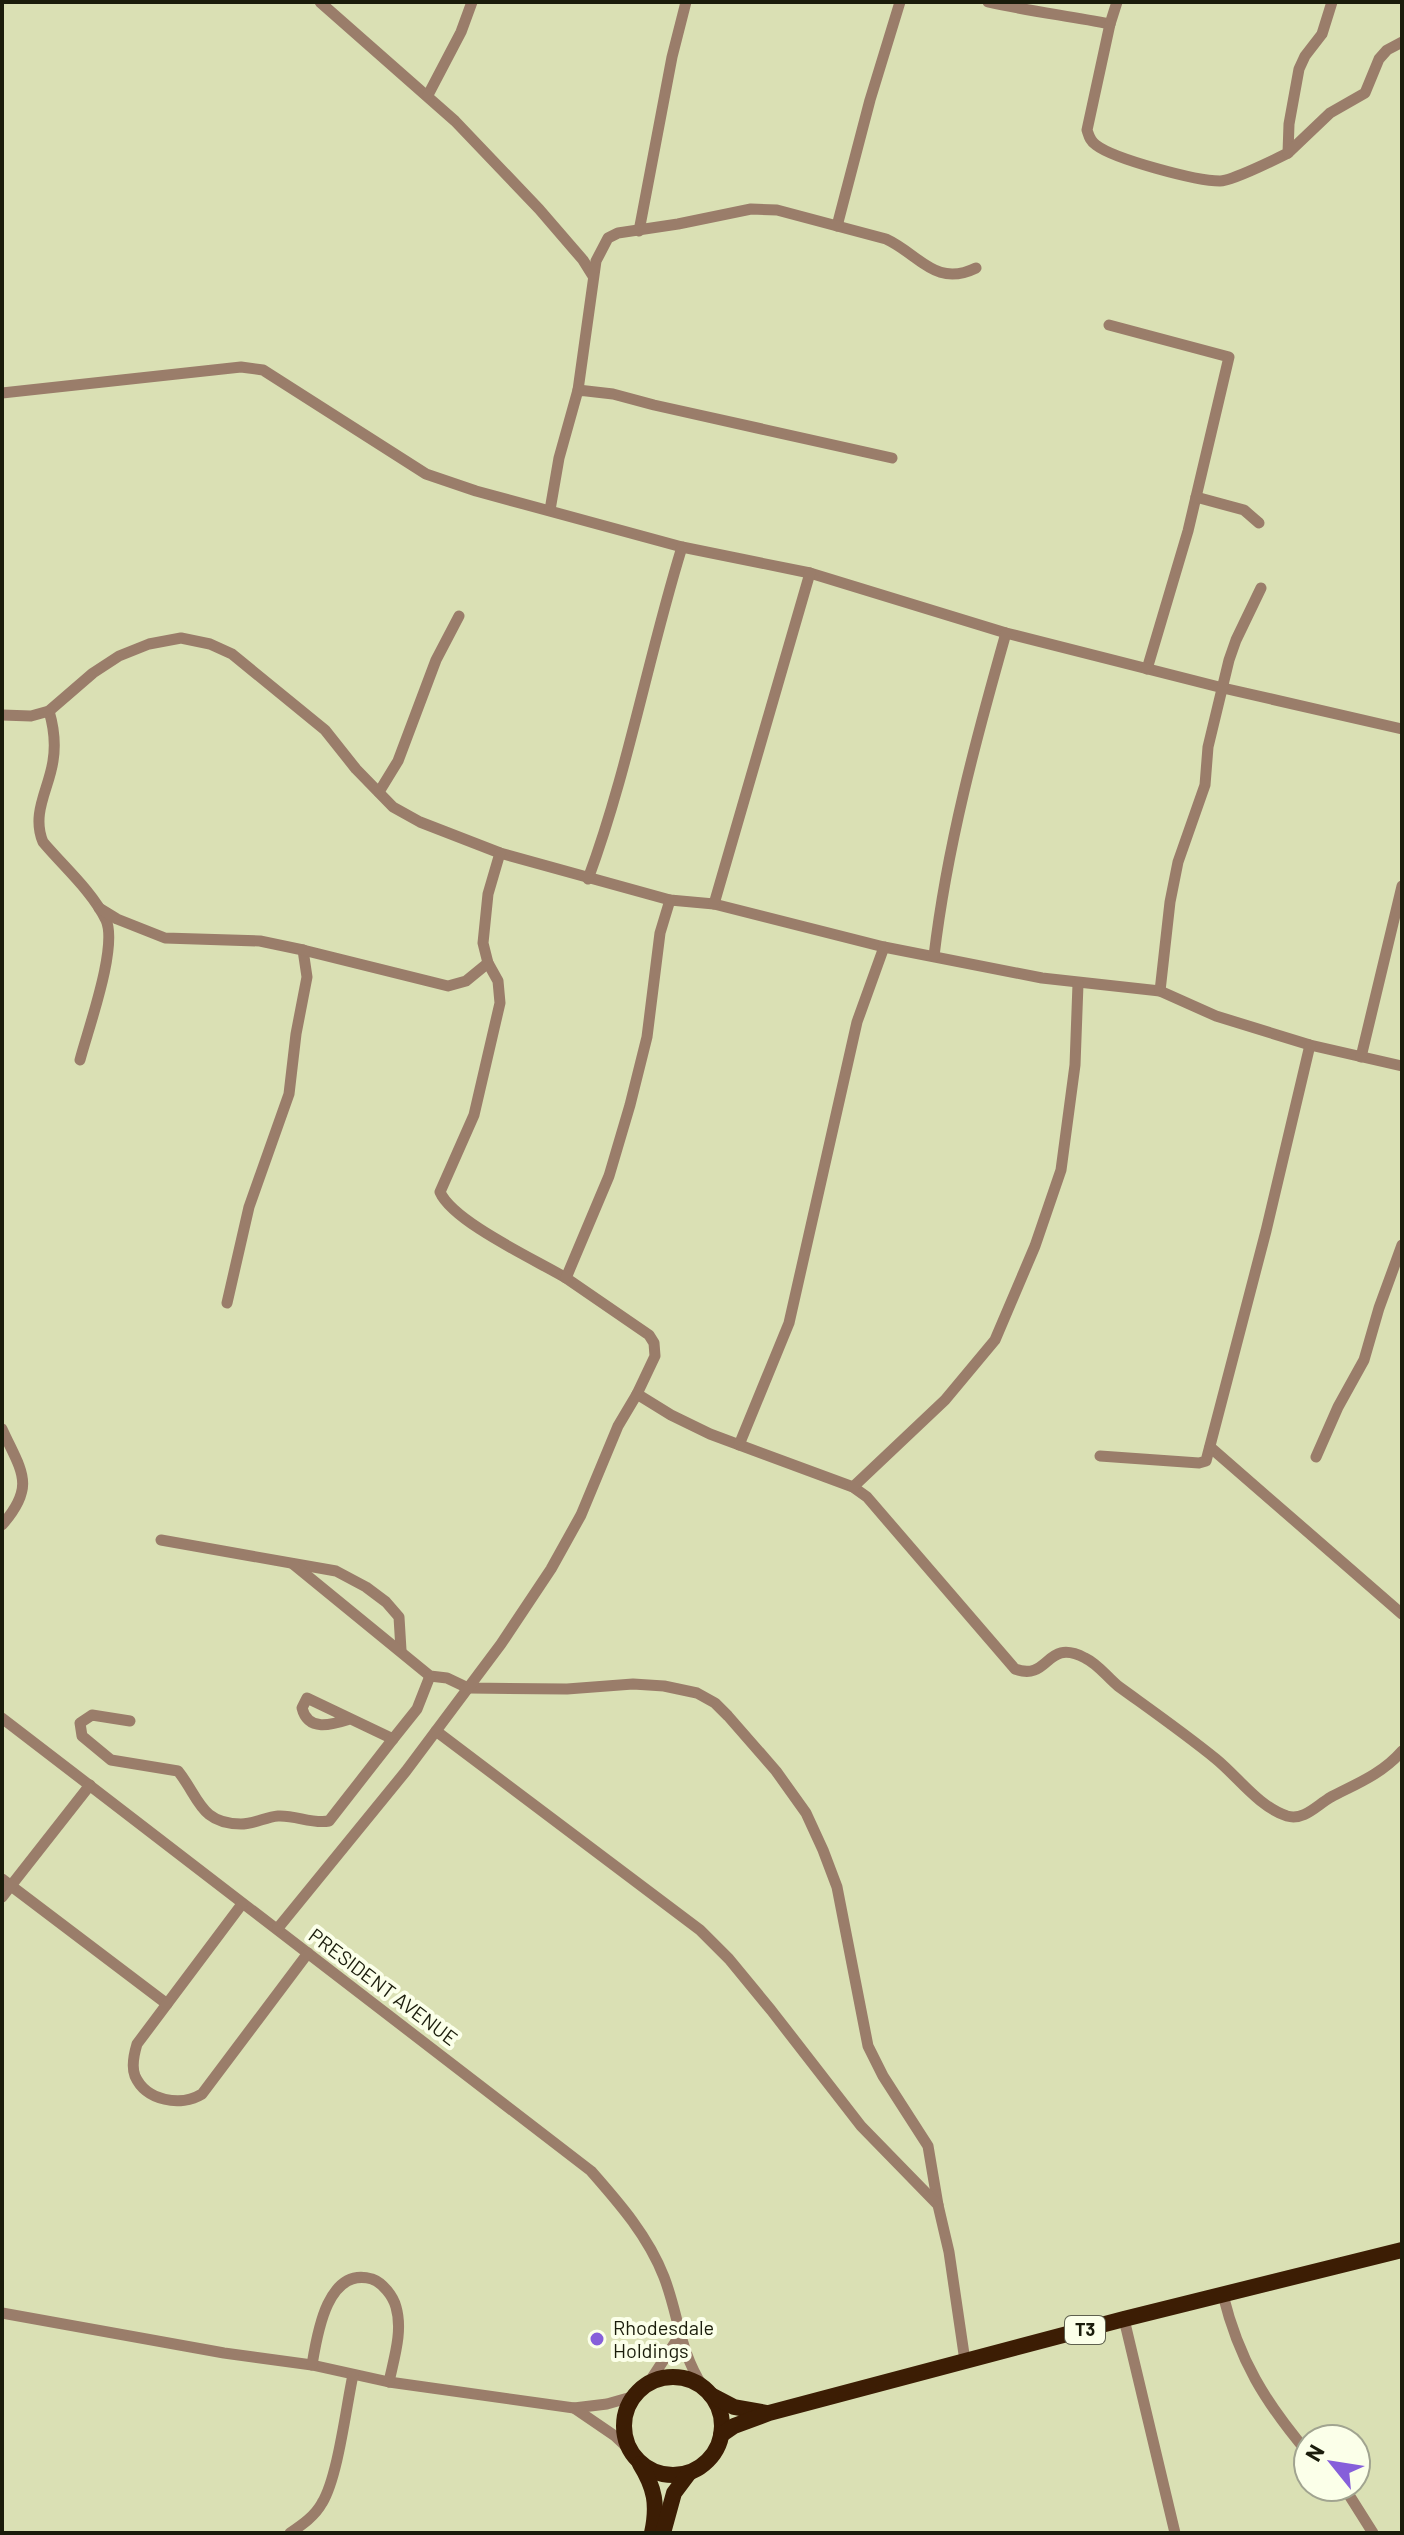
<svg xmlns="http://www.w3.org/2000/svg" width="1404" height="2535" font-family="Barlow,sans-serif">
<style>
.lines{fill:none;stroke-linecap:round;stroke-linejoin:round}
.minor{stroke:#9a7d6a;stroke-width:11}
.highway{stroke:#3c1d04;stroke-width:16}
.poi-dot{fill:#865fda;stroke:#fbffe9;stroke-width:3}
.labels{text-anchor:middle;stroke-width:8;stroke-linejoin:round;paint-order:stroke}
.shield{fill:#fbffe9;stroke:#5e604e;stroke-width:2}
.shield-label{font-size:18px;font-weight:bold;fill:#1a1c0b}
.street-label{font-size:20px;fill:#1a1c0b;stroke:#fbffe9}
.poi-label{font-size:20px;fill:#1a1c0b;stroke:#fbffe9;text-anchor:start}
</style>
<rect width="100%" height="100%" fill="#dae0b4"/>
<g class="lines">
<g class="minor">
<polyline points="320,2 455,121 539,209 583,260 593,276"/>
<path d="M988,2C1029,11 1069,16 1110,24L1117,2"/>
<path d="M1110,24L1087,130C1089,136 1090,141 1096,145C1114,159 1196,181 1220,181C1231,181 1276,159 1288,153L1289,124L1299,69L1305,56L1322,34L1332,2"/>
<polyline points="428,95 461,32 472,2"/>
<polyline points="1288,153 1330,113 1365,93 1379,59 1387,50 1402,42"/>
<polyline points="837,226 870,100 900,2"/>
<polyline points="639,231 672,57 686,2"/>
<polyline points="1109,325 1229,357 1188,531 1147,669"/>
<path d="M578,390L596,261L608,238L618,233L678,224L751,209L777,210L886,239C919,254 935,288 976,268"/>
<polyline points="2,393 241,367 263,370 426,474 476,491 682,547 810,573 1006,633 1223,688 1402,729"/>
<polyline points="1196,497 1244,510 1259,523"/>
<polyline points="550,510 559,458 578,390 613,394 654,405 892,458"/>
<path d="M49,711C54,728 56,743 53,761C49,789 31,813 43,842C63,866 92,891 106,920C118,947 88,1029 80,1060"/>
<polyline points="2,715 31,716 49,711 93,673 119,656 149,644 181,638 210,644 232,654 325,730 356,769 393,807 420,822 500,853 670,900 714,904 884,947 1042,978 1160,991 1216,1016 1310,1045 1402,1066"/>
<polyline points="379,792 398,761 436,660 459,616"/>
<path d="M500,853L488,894L483,943L488,963L498,981L500,1003L474,1115L440,1192C453,1222 536,1260 566,1278"/>
<path d="M588,879C628,771 648,657 682,547"/>
<polyline points="714,904 810,573"/>
<polyline points="99,908 117,919 165,938 260,941 303,950 307,977 296,1034 289,1094 249,1207 227,1303"/>
<polyline points="303,950 448,986 466,981 488,963"/>
<path d="M934,956C947,846 976,739 1006,633"/>
<polyline points="1160,991 1170,902 1178,862 1205,785 1208,747 1229,660 1236,640 1261,588"/>
<polyline points="1361,1057 1402,886"/>
<path d="M637,1394L671,1415L710,1434L853,1487L867,1497L1015,1669C1050,1682 1045,1637 1085,1658C1098,1664 1107,1677 1118,1686C1151,1710 1184,1733 1216,1759C1238,1777 1259,1807 1287,1816C1304,1821 1317,1805 1331,1797C1356,1784 1382,1774 1402,1751"/>
<path d="M2,1429C21,1471 37,1485 2,1525"/>
<polyline points="739,1445 789,1323 857,1022 884,947"/>
<polyline points="1210,1447 1402,1614"/>
<polyline points="1100,1456 1199,1463 1206,1461 1266,1231 1310,1045"/>
<polyline points="1316,1457 1338,1407 1364,1360 1379,1308 1402,1245"/>
<polyline points="853,1487 945,1400 995,1340 1035,1246 1061,1170 1075,1065 1078,984"/>
<polyline points="161,1540 336,1571 366,1587 386,1602 399,1617 401,1650"/>
<polyline points="293,1564 430,1676 447,1678 468,1688 567,1689 633,1684 664,1686 697,1693 715,1703 728,1716 776,1771 806,1813 823,1850 837,1887 868,2046 883,2076 928,2146 938,2205"/>
<path d="M2,1718L591,2171C620,2204 648,2236 664,2277C679,2316 679,2350 703,2387"/>
<path d="M350,1719C331,1725 308,1732 302,1708L307,1698L393,1739L417,1709L430,1676"/>
<path d="M130,1721L92,1715L80,1723L82,1736L111,1760L178,1771C199,1797 200,1824 241,1824C254,1824 266,1817 278,1816C296,1815 311,1824 329,1821L393,1739"/>
<polyline points="436,1731 700,1930 729,1959 771,2010 861,2126 938,2205 949,2252 965,2361"/>
<polyline points="2,1879 167,2004"/>
<polyline points="2,1897 90,1785"/>
<path d="M242,1904L137,2044C134,2054 131,2066 135,2076C146,2101 181,2107 202,2094L308,1953"/>
<polyline points="278,1928 406,1771 501,1644 551,1569 581,1515 618,1426 637,1394 655,1356 654,1343 649,1335 566,1278 609,1176 630,1105 647,1037 660,933 670,900"/>
<path d="M1223,2295C1239,2360 1265,2402 1308,2453"/>
<polyline points="2,2313 224,2353 312,2365 389,2382 574,2408 607,2404 635,2396"/>
<polyline points="1124,2319 1175,2533"/>
<path d="M312,2365C317,2335 327,2266 372,2279C383,2283 393,2296 396,2307C403,2331 394,2358 389,2382"/>
<polyline points="648,2384 680,2335"/>
<polyline points="574,2408 615,2436 632,2452"/>
<polyline points="1344,2487 1373,2533"/>
<path d="M290,2533C302,2525 315,2516 322,2503C338,2477 346,2407 353,2375"/>
</g>
<g class="highway">
<circle cx="673" cy="2426" r="49"/>
<polyline points="711,2395 734,2407 767,2413"/>
<polyline points="721,2435 734,2426 769,2413 1124,2319 1402,2250"/>
<path d="M640,2464C655,2488 658,2505 652,2533"/>
<polyline points="663,2533 674,2493 689,2473"/>
</g>
</g>
<circle class="poi-dot" cx="597" cy="2339" r="8"/>
<g class="labels">
<rect class="shield" x="1065" y="2316" width="40" height="28" rx="6"/>
<g class="shield-label">
<text x="1085" y="2336">T3</text>
</g>
<g class="street-label">
<text transform="translate(383 1987) rotate(37)" y="7">PRESIDENT AVENUE</text>
</g>
<g class="poi-label">
<text x="613" y="2335">Rhodesdale<tspan x="613" dy="23">Holdings</tspan></text>
</g>
</g>
<rect width="1404" height="2535" fill="none" stroke="#1a1c0b" stroke-width="8"/>
<g transform="translate(1332 2463) rotate(300)"><circle r="38" fill="#fbffe9" stroke="#a1a490" stroke-width="2"/>
<path d="M0-6L14 30L0 20L-14 30Z" fill="#865fda"/>
<text y="-12" font-size="22" font-weight="bold" text-anchor="middle" fill="#1a1c0b">N</text>
</g>
</svg>
